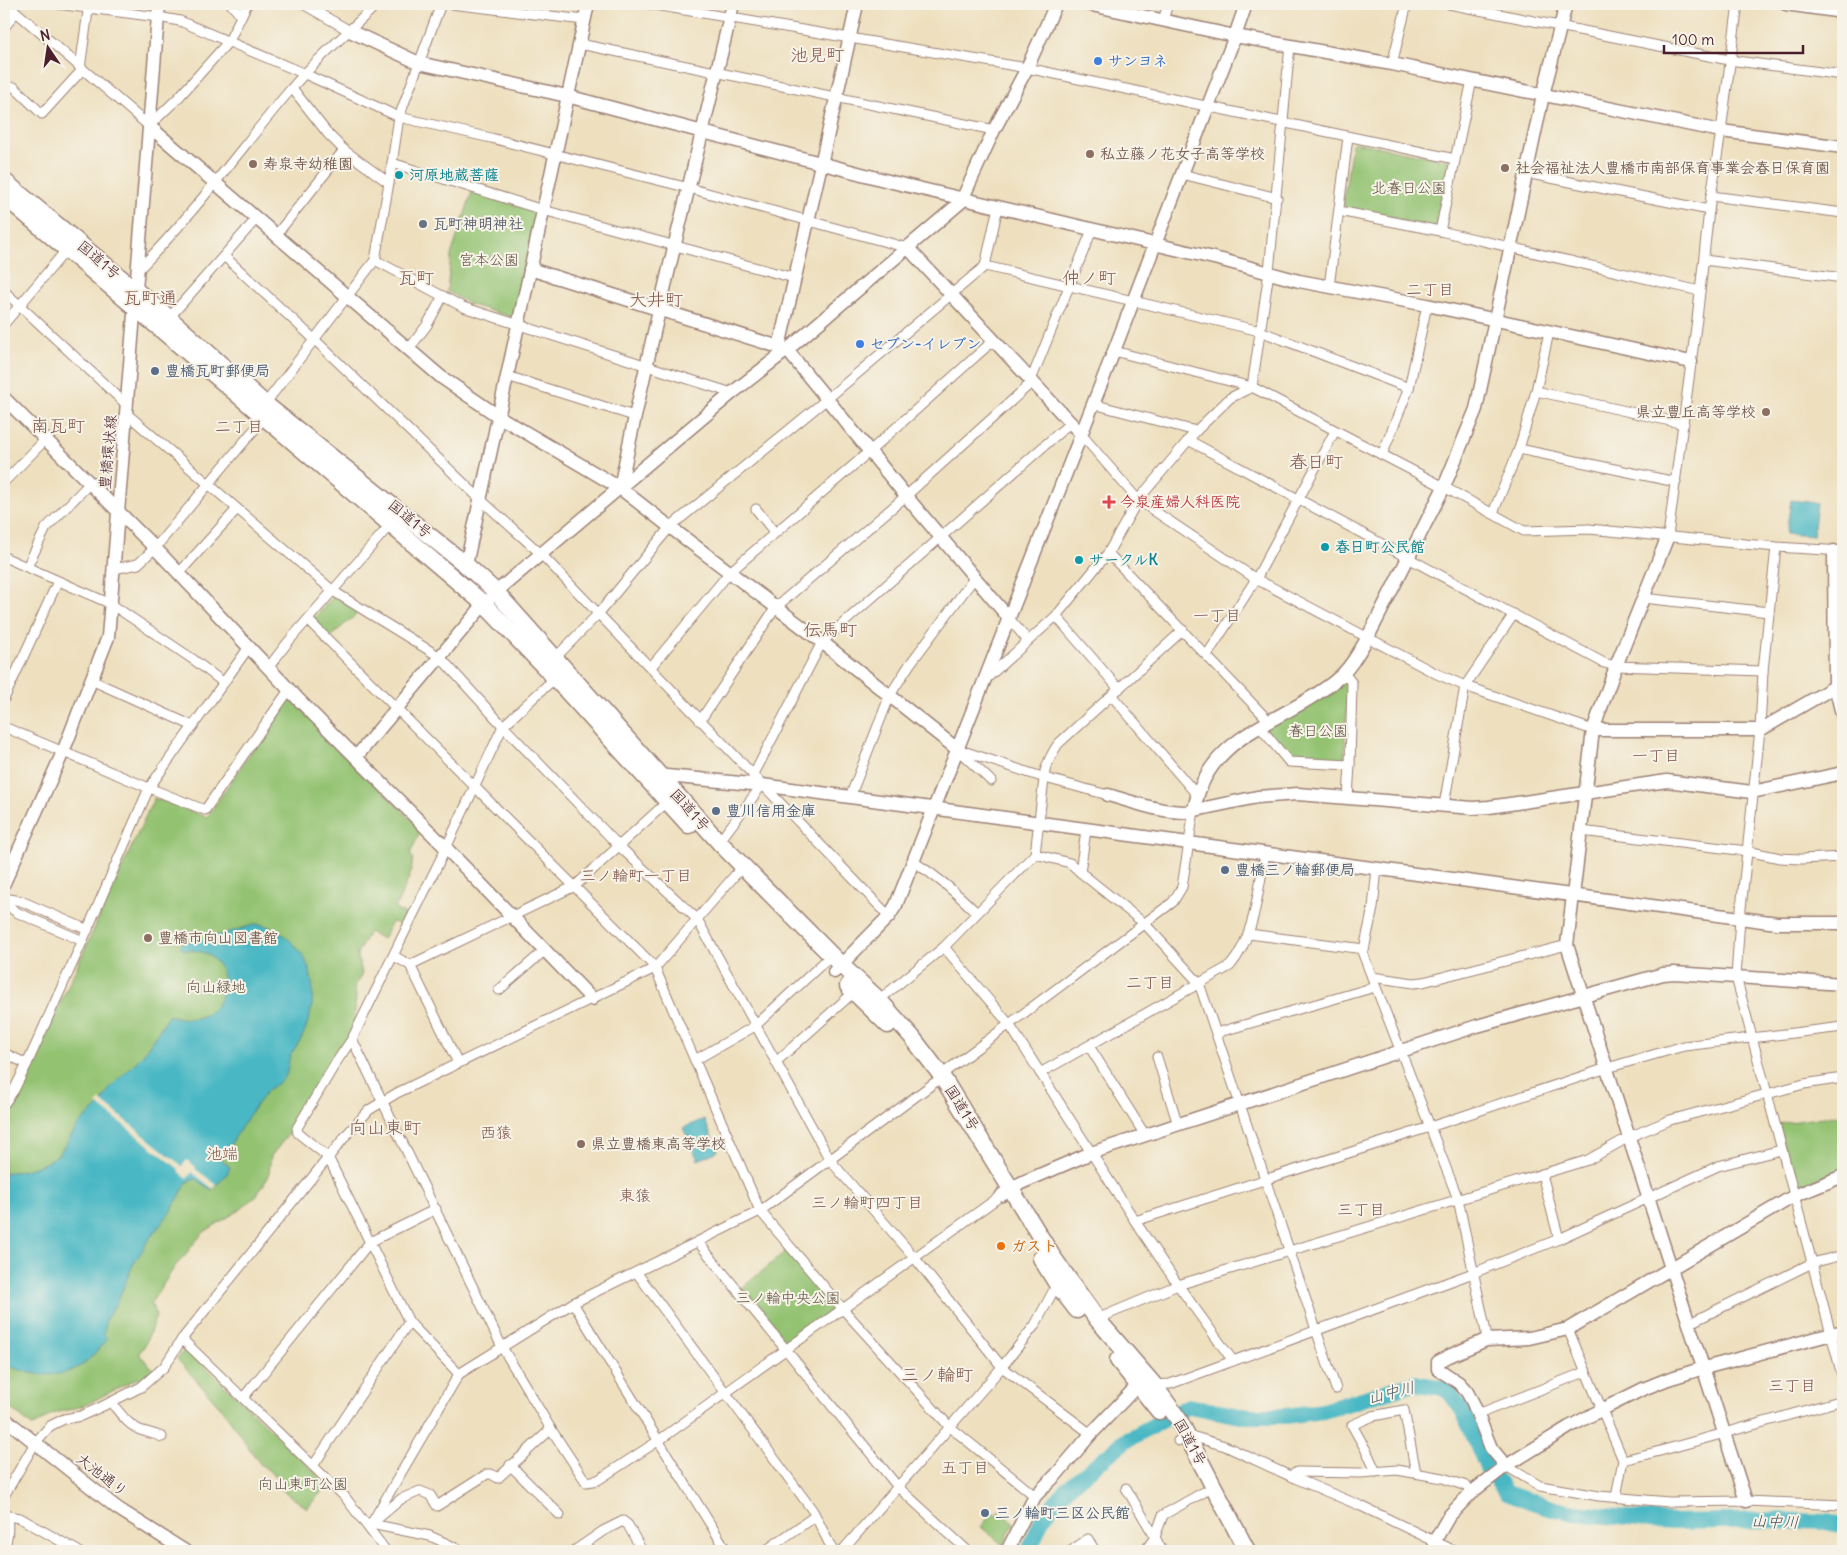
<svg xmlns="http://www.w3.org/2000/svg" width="1847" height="1555" font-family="Delius,'Klee One',sans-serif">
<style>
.green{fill:#93c271;stroke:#6e704e}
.water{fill:#4ab8c4;stroke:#4a6c78}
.pier{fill:#eee0bf}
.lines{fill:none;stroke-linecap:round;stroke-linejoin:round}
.river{stroke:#4ab8c4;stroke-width:16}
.street-casing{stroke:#9c8075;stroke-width:11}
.secondary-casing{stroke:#9c8075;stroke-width:15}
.highway-casing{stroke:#9c8075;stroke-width:19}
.street{stroke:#fff;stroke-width:9}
.secondary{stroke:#fff;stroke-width:12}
.highway{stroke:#fff;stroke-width:16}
.shop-dot{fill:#3f7fe0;stroke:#f7f3e8;stroke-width:2}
.education-dot{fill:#8d6e63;stroke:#f7f3e8;stroke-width:2}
.culture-dot{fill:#0f9aa8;stroke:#f7f3e8;stroke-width:2}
.worship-dot{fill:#6b7280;stroke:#f7f3e8;stroke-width:2}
.service-dot{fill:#5c6f8a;stroke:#f7f3e8;stroke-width:2}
.health-dot{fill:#e0444e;stroke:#f7f3e8;stroke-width:2}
.food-dot{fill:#e8710a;stroke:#f7f3e8;stroke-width:2}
.labels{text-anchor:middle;stroke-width:4;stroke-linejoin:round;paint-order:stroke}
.shop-label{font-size:15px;font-weight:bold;fill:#366cbe;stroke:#f7f3e8;text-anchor:start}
.education-label{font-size:15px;font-weight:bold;fill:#785e54;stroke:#f7f3e8;text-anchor:start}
.culture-label{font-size:15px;font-weight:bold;fill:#0d838f;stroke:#f7f3e8;text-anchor:start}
.park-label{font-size:15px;fill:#605040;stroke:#f7f3e8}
.worship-label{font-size:15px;font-weight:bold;fill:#5b616d;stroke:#f7f3e8;text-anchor:start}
.street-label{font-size:15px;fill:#4a1f2b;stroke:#f7f3e8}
.service-label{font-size:15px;font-weight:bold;fill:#4e5e75;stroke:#f7f3e8;text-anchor:start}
.health-label{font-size:15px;font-weight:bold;fill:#be3a42;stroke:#f7f3e8;text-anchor:start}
.food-label{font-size:15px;font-weight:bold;fill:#c56008;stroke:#f7f3e8;text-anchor:start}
.neighbourhood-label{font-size:16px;fill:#815649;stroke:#f7f3e8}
.water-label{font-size:16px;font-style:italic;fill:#4a5561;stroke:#f7f3e8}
.quarter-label{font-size:18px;fill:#815649;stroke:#f7f3e8}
</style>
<rect width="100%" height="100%" fill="#f7f3e8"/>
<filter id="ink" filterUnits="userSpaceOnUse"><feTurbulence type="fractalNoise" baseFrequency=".02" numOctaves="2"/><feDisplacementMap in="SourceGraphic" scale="10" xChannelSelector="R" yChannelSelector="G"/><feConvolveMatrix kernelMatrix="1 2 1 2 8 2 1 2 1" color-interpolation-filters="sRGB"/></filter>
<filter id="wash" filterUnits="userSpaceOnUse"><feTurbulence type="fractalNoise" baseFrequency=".0096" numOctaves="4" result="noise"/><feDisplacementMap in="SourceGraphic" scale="20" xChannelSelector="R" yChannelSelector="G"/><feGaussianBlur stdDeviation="1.12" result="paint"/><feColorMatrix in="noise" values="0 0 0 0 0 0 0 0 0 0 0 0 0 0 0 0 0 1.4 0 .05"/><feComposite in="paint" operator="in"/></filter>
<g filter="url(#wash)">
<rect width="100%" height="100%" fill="#eee0bf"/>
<g class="green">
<polygon points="1354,142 1447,160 1450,164 1437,226 1435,228 1346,208 1343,204 1352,144"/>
<polygon points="472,192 535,211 537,213 516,315 511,317 469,304 447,291 451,255"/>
<polygon points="333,597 336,597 359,612 330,637 313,619"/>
<polygon points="1344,681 1348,687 1344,762 1289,757 1265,729"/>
<polygon points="289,699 292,699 421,830 410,854 413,858 411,873 395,909 409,916 404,927 392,921 383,939 369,932 357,954 362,973 354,989 356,996 354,1028 349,1036 329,1062 291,1131 271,1156 269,1173 263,1186 256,1196 241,1209 204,1232 190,1248 186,1255 176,1265 151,1303 156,1316 145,1345 140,1352 140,1355 154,1370 140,1381 138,1378 83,1406 52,1414 37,1424 32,1426 4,1403 4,1110 17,1094 25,1080 154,798 207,817 286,700"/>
<polygon points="1843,1114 1843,1169 1796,1188 1778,1124"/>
<polygon points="787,1250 835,1304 835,1308 789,1343 784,1344 741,1289"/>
<polygon points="187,1349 323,1480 327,1486 307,1508 282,1490 286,1483 260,1464 223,1410 177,1359 183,1351"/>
<polygon points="999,1510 1014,1523 1003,1545 981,1527 993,1512 996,1515"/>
</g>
<g class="water">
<polygon points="1791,500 1817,503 1813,536 1786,534"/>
<path d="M257,924C275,926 291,939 301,953C318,978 315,1010 302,1037C299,1043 294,1049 290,1056C288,1062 288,1069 286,1075C281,1083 271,1086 266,1092C249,1113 236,1137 221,1159L230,1167L227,1174L212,1190L195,1179L188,1181L169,1214L150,1238L133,1265L117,1302L106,1319L104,1334L107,1339C99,1348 92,1358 82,1365C58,1381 29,1375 4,1364V1173L21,1171L32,1168L45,1163L59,1154L79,1124L100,1105L110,1088L142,1056L169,1015C232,1038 245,947 184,950L180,946L185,940L190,942L199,941Z"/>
<polygon points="704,1119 718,1151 698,1160 683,1128"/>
</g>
<polygon class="pier" points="100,1100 182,1166 187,1160 196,1167 195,1169 217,1185 213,1189 192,1172 187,1179 178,1171 179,1169 97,1104"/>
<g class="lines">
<polyline class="river" points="1029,1551 1042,1519 1066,1489 1125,1441 1189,1406 1240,1416 1286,1416 1323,1411 1414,1383 1443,1388 1450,1393 1463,1411 1488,1470 1507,1493 1520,1498 1555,1509 1574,1513 1672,1522 1774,1520 1826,1522 1843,1525"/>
</g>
</g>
<g filter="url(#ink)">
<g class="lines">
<defs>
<g id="street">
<polyline points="7,4 149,126 179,97 229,41 247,4"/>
<polyline points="57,4 158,17 180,21 305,74 399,117 491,138 689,188 908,248"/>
<polyline points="231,4 241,16"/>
<polyline points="303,4 350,31"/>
<polyline points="451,4 584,20"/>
<polyline points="649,4 1027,68 1455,159"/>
<polyline points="1449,4 1729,60 1843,75"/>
<polyline points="1163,20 1168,4"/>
<polyline points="4,28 16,12"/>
<polyline points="580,44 994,130"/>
<polyline points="1392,64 1407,4"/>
<polyline points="80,68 89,4"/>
<polyline points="14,87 42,114 82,70"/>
<polyline points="292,88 328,134 344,150 389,183"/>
<polyline points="392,163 543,210 794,278"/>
<polyline points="1526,173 1709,210"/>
<polyline points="1182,174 1277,198"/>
<polyline points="1711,196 1843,213"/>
<polyline points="1339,211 1440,231 1700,291"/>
<polyline points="1440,231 1472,80"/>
<polyline points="276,235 344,150"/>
<polyline points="224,256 314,339 479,498 541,554 889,916"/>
<polyline points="375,260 463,307 732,393"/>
<polyline points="1704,260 1843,278"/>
<polyline points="985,266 1260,331 1409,388"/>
<path d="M139,269C194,214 240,149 291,89C316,59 349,32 377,4"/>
<polyline points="1329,287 1348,137"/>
<polyline points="4,291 128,406"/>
<polyline points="169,318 257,218"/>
<polyline points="4,324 67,249"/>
<polyline points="409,349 427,325 443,296"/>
<polyline points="1114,351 1252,387 1444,487 1524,531 1589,529 1776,547 1843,551"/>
<polyline points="507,376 634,416"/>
<polyline points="1536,391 1684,424"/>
<polyline points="265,404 375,260 389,183 399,117 441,4"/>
<polyline points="1093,404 1196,431"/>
<polyline points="127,414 333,591 440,657 503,726 619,846 697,919 830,1160 914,1257 1002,1367 1091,1434"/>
<polyline points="1081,434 1138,500 1256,579 1435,673 1465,686 1593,730"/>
<polyline points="1188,440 1604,663 1616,666 1763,671"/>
<polyline points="1519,449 1676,482"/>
<polyline points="1382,455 1409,388 1427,305"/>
<polyline points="4,482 45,440"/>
<polyline points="756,509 775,533"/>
<polyline points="1493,513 1519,449 1536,391 1549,332"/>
<polyline points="1668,536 1697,319 1709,210 1721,131 1738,4"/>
<polyline points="1776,547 1763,671 1760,730 1740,918 1736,977 1843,1379"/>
<polyline points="1108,553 1270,722"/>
<polyline points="4,557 111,604 194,660 224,683"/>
<polyline points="27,567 46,528 89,484"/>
<polyline points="114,569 138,564 155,548 264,418"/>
<polyline points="179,573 237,509"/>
<polyline points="1643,598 1769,612"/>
<polyline points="1056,616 1119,689"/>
<polyline points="1008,617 1028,641"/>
<polyline points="308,620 649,961 655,968 760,1211 842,1308 949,1426 1035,1496"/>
<polyline points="1207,655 1256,579 1335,431"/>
<polyline points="555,658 599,613 670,527 827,399 985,266 998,207"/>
<polyline points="651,667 730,572 870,451 994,340"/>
<polyline points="268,668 288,642 389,526"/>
<polyline points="986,679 1056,616 1108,553 1138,500 1196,431 1230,398 1252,387 1269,272 1290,45"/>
<polyline points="91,680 193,726"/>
<polyline points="1112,696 1197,795"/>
<polyline points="4,699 58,581"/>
<polyline points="700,721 776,607 906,496 1029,385 1092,230"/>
<polyline points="4,727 149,788 205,810 289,690"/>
<polyline points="1260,727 1289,762 1350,765 1352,683 1344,673"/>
<polyline points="957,749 1045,778 1108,795"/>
<polyline points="959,751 991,781"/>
<polyline points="753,776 822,642 1070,423"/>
<polyline points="850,797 890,695 910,664 975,577"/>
<polyline points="1348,797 1350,765"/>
<polyline points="1444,805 1465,686 1514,614"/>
<polyline points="1086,830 1080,872 1145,924 1199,983 1336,1389"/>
<polyline points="1581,831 1747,851 1780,858 1801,859 1843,857"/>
<polyline points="719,842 762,785"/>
<polyline points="1035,854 1070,863 1080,872"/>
<path d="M914,862C938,877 957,893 977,913"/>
<polyline points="1377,868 1373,908 1363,954 1458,1199 1486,1332 1486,1340"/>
<polyline points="4,898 21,901 88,930"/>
<polyline points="4,902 16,912 83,941"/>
<polyline points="1249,934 1364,949"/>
<polyline points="944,947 1009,1024 1135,1221 1178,1285 1233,1361"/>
<polyline points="394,956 410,965 458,1063"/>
<polyline points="410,965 575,886 667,802"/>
<polyline points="1372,977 1414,983 1423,982 1567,945"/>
<polyline points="499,990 545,950"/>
<path d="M879,1000L944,947L1035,854L1045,771C1048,761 1052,753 1058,744L1183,630"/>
<polyline points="1216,1033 1375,987"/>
<polyline points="352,1039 502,1347 551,1429 498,1478 491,1474 487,1474 437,1506 430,1495 420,1491 401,1499 376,1520"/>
<polyline points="1089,1046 1145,1135"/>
<polyline points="4,1053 27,1064"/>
<polyline points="1157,1057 1178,1125"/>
<polyline points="695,1060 755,1026 824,962"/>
<polyline points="777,1061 854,992"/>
<path d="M1040,1073L1230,966C1255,937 1258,890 1265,854"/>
<polyline points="941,1075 1173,902 1182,887 1194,810"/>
<polyline points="4,1104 14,1090 27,1064 79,949 149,788 249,647"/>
<polyline points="1542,1174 1559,1239"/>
<polyline points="1135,1221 1430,1127 1607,1068 1684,1046 1843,1027"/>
<polyline points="698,1242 898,1487 968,1551"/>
<polyline points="637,1273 813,1511 833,1551"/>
<polyline points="573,1303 727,1551"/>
<polyline points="1097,1319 1178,1285 1588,1160 1629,1137 1670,1120 1804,1084 1843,1078"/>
<polyline points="1690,1323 1812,1263 1843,1255"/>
<polyline points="1568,1329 1623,1460 1616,1497"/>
<polyline points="182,1339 345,1497 386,1551"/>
<polyline points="459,1374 409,1322 328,1157 298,1133 297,1128 337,1061 352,1039 446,848 503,726 555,678"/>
<polyline points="1154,1385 1170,1384 1473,1273 1559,1239 1718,1166 1781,1150"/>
<polyline points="243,1398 370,1242 436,1209"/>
<path d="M111,1402C120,1413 129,1427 143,1431C150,1433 155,1434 162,1437"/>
<polyline points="1478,1414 1585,1372"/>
<polyline points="551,1429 586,1482 598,1480 658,1441 1002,1195"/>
<polyline points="1178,1441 1188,1435 1225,1446 1290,1476 1361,1506 1455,1551"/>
<polyline points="1623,1460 1660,1451 1843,1400"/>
<polyline points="510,1465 560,1515"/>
<polyline points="313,1466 409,1322"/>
<polyline points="1506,1466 1540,1486 1599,1496 1669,1502 1746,1501 1843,1505"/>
<polyline points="1376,1472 1367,1452 1352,1425 1373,1416 1404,1410 1416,1473"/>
<polyline points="1290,1476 1297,1472 1361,1473 1397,1470 1443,1478 1466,1486 1472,1492"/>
<polyline points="1126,1488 1155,1537 1145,1551"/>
<polyline points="4,1496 35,1443 50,1426 64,1419 81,1416 103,1406 141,1387 164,1367 182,1339 348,1133 369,1110 397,1093 655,968 742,867"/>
<path d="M4,1511C11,1521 7,1540 4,1551"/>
<polyline points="7,1516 20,1518 78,1551"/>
<polyline points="364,1522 371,1524 459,1374 573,1303 760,1211 934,1083"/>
<polyline points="371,1524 430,1536 463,1551"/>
<polyline points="574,1551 603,1531 623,1521 628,1525 642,1551"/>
<polyline points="765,1551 815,1516"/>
<polyline points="842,1551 1002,1367 1035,1325 1057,1284"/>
<polyline points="1071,1551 1088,1539 1095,1551"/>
<polyline points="1162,1551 1155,1537 1163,1515 1204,1492"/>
</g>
<g id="secondary">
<path d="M857,4C832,119 805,233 779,347L787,350L906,496L1008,617"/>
<polyline points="1087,4 1235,36 1392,64 1721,131 1843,147"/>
<polyline points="1786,4 1843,12"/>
<polyline points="350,31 419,63 567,96 892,182 1222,260 1299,281 1427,305 1691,362"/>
<polyline points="149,126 441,377 498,416 620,488 670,527 822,642 957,749"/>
<polyline points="908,248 1081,434"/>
<polyline points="530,269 779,347"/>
<polyline points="4,398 155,548 298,699 446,848 592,999"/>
<path d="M620,488C653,325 695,165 733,4"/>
<polyline points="1668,536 1616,666 1593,730 1567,945 1746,1501"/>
<polyline points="1834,551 1835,686 1843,718"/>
<polyline points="466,565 588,4"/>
<polyline points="1593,730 1760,730 1843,682"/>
<polyline points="356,757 484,604 496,592 732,393 787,350 961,202 994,130 1027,68 1056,4"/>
<polyline points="656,775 762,785 1740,918 1777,923 1843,923"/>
<path d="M1108,795C1133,802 1159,812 1186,812L1257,797L1298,794L1473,808L1489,807L1667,781L1752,792L1843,773"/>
<path d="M1194,810C1208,732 1283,724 1336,680C1350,669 1359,652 1368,637L1444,487L1476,409L1543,95L1566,4"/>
<polyline points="4,883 63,752 108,637 159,4"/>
<polyline points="834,972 889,916 896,905 1114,351 1235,36 1246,4"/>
<polyline points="1002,1195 1021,1183 1091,1153 1477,1026 1663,974 1674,973 1843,984"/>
<polyline points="4,1418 117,1508 185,1551"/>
<polyline points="1506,1466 1491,1448 1473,1403 1467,1392 1459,1383 1438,1369 1438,1362 1449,1356 1486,1340 1529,1338 1568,1329 1794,1196 1843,1176"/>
<polyline points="1434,1542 1449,1516 1472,1492 1506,1466 1569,1427 1601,1410 1643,1389 1668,1379 1704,1368 1843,1331"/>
<polyline points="1007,1551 1035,1496 1056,1475 1091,1434 1138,1385"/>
</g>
<g id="highway">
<polyline points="4,181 169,318 265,404 466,565 496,592 719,842 841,965 879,1000 912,1037 941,1075 1052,1256 1097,1319 1154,1385 1179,1420 1247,1551"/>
<polyline points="10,201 484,604 555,678 689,825"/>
<polyline points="848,986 888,1025"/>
<polyline points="1041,1258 1057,1284 1077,1310"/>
<polyline points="1118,1360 1159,1411"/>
</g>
</defs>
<use href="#street" class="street-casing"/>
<use href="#secondary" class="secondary-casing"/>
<use href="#highway" class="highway-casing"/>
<use href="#street" class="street"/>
<use href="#secondary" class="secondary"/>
<use href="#highway" class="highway"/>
</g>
</g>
<g class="shop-dot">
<circle cx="1098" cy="61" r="5"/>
<circle cx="860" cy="344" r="5"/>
</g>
<g class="education-dot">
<circle cx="1090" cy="154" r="5"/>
<circle cx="253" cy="164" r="5"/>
<circle cx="1505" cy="168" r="5"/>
<circle cx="1766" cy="412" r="5"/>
<circle cx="148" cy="938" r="5"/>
<circle cx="581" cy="1144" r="5"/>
</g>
<g class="culture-dot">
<circle cx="399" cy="175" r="5"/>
<circle cx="1325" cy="547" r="5"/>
<circle cx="1079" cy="560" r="5"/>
</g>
<circle class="worship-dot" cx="423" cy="224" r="5"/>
<g class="service-dot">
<circle cx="155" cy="371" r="5"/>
<circle cx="716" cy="811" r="5"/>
<circle cx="1225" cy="870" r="5"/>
<circle cx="985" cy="1513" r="5"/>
</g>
<path class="health-dot" d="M1106.5 494.5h5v5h5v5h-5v5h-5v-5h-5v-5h5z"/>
<circle class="food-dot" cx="1001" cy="1246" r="5"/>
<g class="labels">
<g class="shop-label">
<text x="1108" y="66">サンヨネ</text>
<text x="870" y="349">セブン-イレブン</text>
</g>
<g class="education-label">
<text x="1100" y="159">私立藤ノ花女子高等学校</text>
<text x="263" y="169">寿泉寺幼稚園</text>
<text x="1515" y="173">社会福祉法人豊橋市南部保育事業会春日保育園</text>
<text x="1756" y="417" text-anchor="end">県立豊丘高等学校</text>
<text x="158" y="943">豊橋市向山図書館</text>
<text x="591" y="1149">県立豊橋東高等学校</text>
</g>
<g class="culture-label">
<text x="409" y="180">河原地蔵菩薩</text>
<text x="1335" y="552">春日町公民館</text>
<text x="1089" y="565">サークルK</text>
</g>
<g class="park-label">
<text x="1409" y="193">北春日公園</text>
<text x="489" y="265">宮本公園</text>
<text x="1318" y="736">春日公園</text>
<text x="216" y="992">向山緑地</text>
<text x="788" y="1303">三ノ輪中央公園</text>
<text x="303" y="1489">向山東町公園</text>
</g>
<g class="worship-label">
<text x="433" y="229">瓦町神明神社</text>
</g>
<g class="street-label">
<text transform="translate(99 260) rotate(40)" y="5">国道1号</text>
<text transform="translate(108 452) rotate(-85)" y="5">豊橋環状線</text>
<text transform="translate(410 519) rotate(39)" y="5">国道1号</text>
<text transform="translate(690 810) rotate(48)" y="5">国道1号</text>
<text transform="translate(962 1108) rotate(58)" y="5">国道1号</text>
<text transform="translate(1190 1442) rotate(61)" y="5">国道1号</text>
<text transform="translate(102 1475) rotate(38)" y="5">大池通り</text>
</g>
<g class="service-label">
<text x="165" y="376">豊橋瓦町郵便局</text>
<text x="726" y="816">豊川信用金庫</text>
<text x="1235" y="875">豊橋三ノ輪郵便局</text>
<text x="995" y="1518">三ノ輪町三区公民館</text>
</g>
<g class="health-label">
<text x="1120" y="507">今泉産婦人科医院</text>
</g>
<g class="food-label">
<text x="1011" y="1251">ガスト</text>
</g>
<g class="neighbourhood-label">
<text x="1430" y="295">二丁目</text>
<text x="239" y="432">二丁目</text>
<text x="1217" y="621">一丁目</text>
<text x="1656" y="761">一丁目</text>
<text x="636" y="881">三ノ輪町一丁目</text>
<text x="1150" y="988">二丁目</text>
<text x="496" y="1138">西猿</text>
<text x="222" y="1159">池端</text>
<text x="635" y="1201">東猿</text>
<text x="867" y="1208">三ノ輪町四丁目</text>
<text x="1361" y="1215">三丁目</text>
<text x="1792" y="1391">三丁目</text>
<text x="965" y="1473">五丁目</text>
</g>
<g class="water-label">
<text transform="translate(1391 1392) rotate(-14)" y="6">山中川</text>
<text transform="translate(1775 1521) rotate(2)" y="6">山中川</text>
</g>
<g class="quarter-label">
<text x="817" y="61">池見町</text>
<text x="416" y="284">瓦町</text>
<text x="1089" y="284">仲ノ町</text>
<text x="150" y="304">瓦町通</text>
<text x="656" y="306">大井町</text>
<text x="58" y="432">南瓦町</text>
<text x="1316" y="468">春日町</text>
<text x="830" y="636">伝馬町</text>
<text x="385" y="1134">向山東町</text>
<text x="937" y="1381">三ノ輪町</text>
</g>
</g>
<rect width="1847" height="1555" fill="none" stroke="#f7f3e8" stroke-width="20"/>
<g transform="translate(48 48) rotate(347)" stroke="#f7f3e8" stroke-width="4" paint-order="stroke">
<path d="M0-4L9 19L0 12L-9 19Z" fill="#4a1f2b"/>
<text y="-8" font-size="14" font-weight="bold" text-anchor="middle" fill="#4a1f2b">N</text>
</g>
<path d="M1664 45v8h139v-8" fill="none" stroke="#4a1f2b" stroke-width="2.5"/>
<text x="1672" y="45" font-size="15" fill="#4a1f2b" stroke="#f7f3e8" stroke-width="4" paint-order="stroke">100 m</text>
</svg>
